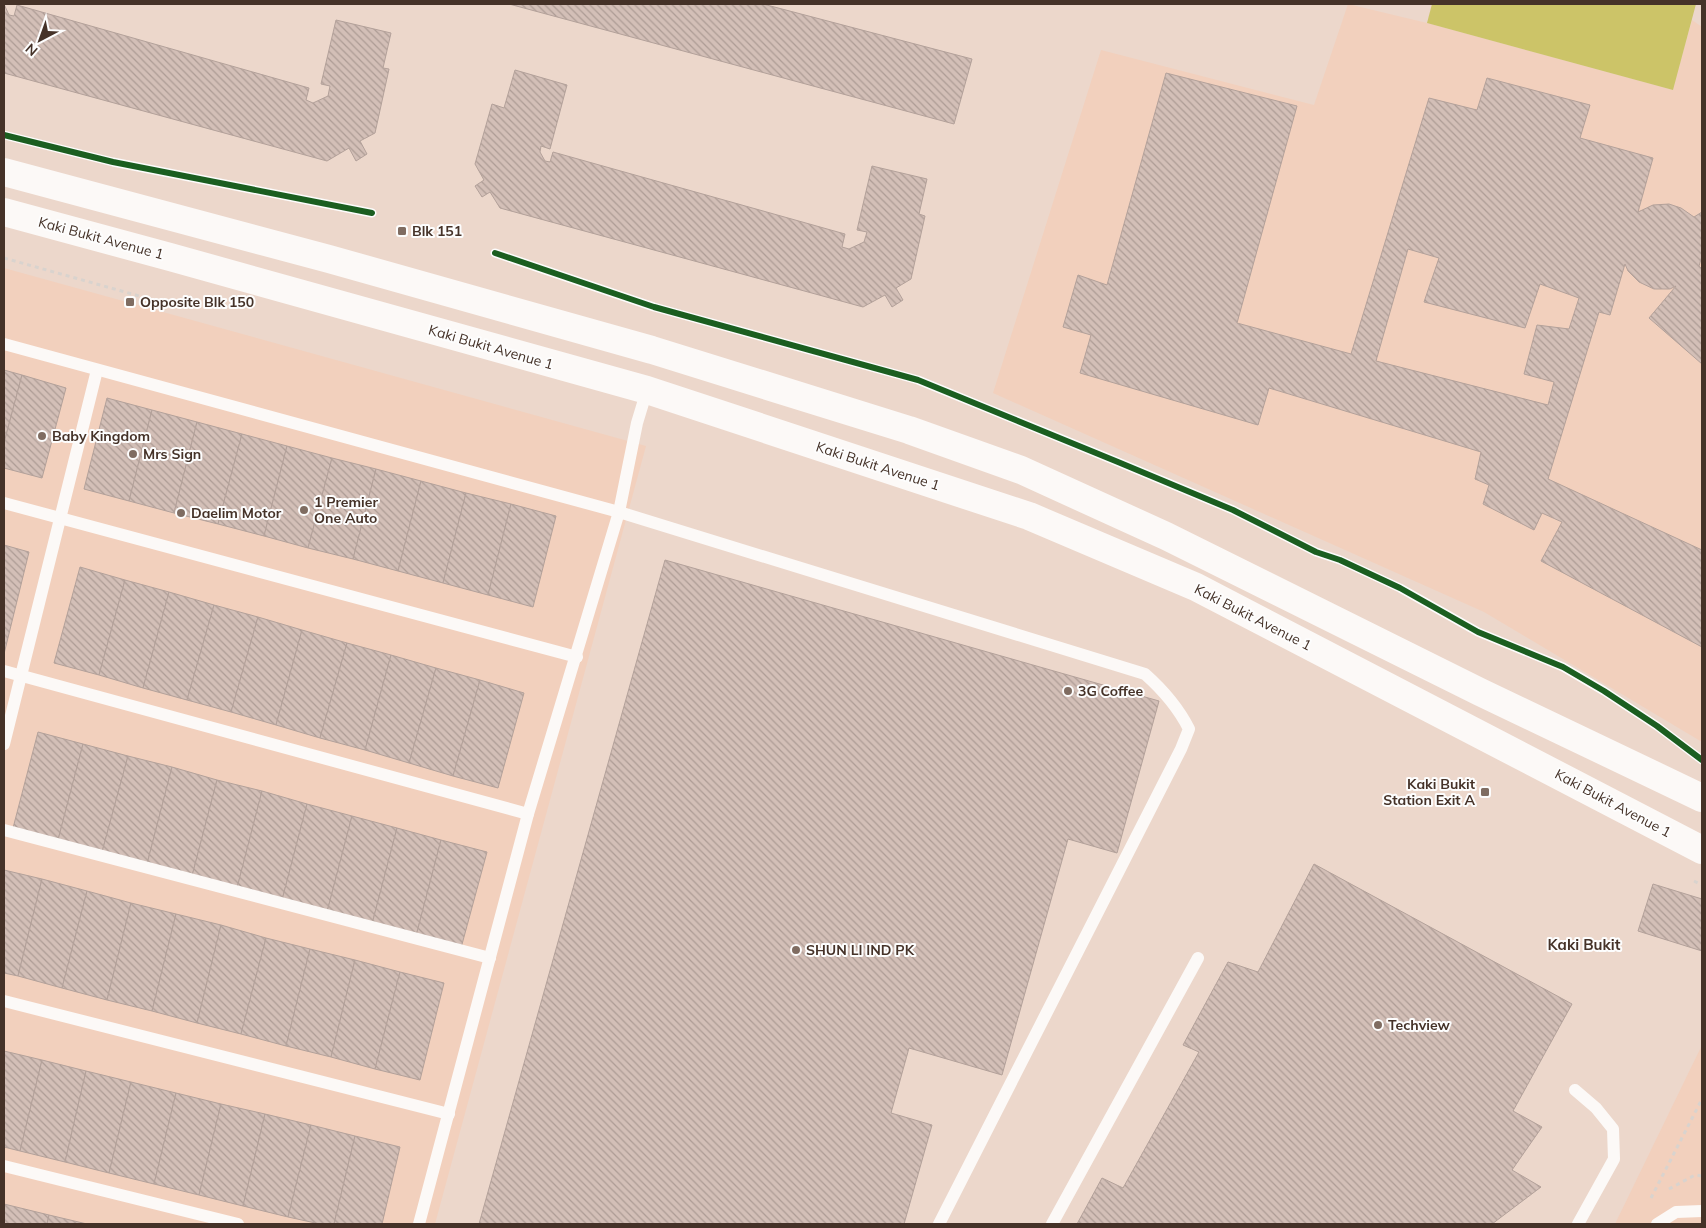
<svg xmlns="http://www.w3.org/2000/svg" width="1706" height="1228" font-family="Mulish,sans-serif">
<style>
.built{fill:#f2d0bd}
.pitch{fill:#ccc468}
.building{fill:url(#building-back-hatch);stroke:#b3a19a;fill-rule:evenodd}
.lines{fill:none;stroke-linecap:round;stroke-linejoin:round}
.path{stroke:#d9d3ce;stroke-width:3;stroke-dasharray:4 4;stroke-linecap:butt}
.service{stroke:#fcf9f7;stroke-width:12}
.secondary{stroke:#fcf9f7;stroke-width:28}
.cycleway-casing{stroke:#fdfdfd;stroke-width:9}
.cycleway{stroke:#1b5e20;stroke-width:6}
.poi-dot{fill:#7f6c61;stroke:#fdfdfd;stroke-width:2}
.labels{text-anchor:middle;stroke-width:4;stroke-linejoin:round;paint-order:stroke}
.poi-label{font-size:14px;font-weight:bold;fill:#453228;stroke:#fdfdfd;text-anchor:start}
.street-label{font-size:14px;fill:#453228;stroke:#fdfdfd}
.neighbourhood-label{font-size:15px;font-weight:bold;fill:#453228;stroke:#fdfdfd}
</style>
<defs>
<pattern id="building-back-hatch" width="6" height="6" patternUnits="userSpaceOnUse" patternTransform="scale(1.25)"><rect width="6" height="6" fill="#d3bfb7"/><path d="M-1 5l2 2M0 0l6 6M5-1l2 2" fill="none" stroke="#ad9c95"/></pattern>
</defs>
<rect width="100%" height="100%" fill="#ecd7cb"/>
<g class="built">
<polygon points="1348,4 1427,23 1673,90 1692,20 1702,27 1702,742 1484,612 993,393 1101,50 1314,105"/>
<polygon points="4,268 646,446 435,1224 4,1224"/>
<polygon points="1702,1045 1702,1224 1615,1224"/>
</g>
<polygon class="pitch" points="1432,4 1696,4 1673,90 1427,23"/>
<g class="building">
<polygon points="4,4 9,15 14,16 17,5 309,88 306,100 313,103 328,96 330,86 321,84 336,20 391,33 383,68 389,69 375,133 360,141 367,154 356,161 349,148 327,161 4,73"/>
<polygon points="509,4 763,4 972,59 954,124"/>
<polygon points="515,70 567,85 550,149 541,146 540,152 545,161 550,162 553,152 845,234 842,247 849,249 864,242 867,232 857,230 872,166 927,179 919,214 925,216 911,279 896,288 903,300 892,307 885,295 863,307 500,208 490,192 482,197 475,186 484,180 475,164 492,104 504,108"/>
<path d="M1166,73L1297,106L1237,323L1351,354L1429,98L1477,110L1487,78L1590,105L1580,138L1653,158L1638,212L1653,205L1669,204L1681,208L1694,217L1702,212V256L1699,266L1702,269V364L1649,318L1676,286L1670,289H1654L1639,282L1628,271L1625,264L1610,315L1599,312L1548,479L1702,550V647L1541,561L1562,522L1542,513L1534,530L1483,504L1489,485L1475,479L1481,452L1269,388L1258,425L1080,373L1091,335L1063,327L1078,275L1107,285ZM1408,249L1439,258L1424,302L1525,328L1540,284L1579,298L1569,329L1537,325L1524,374L1554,382L1548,405L1376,361Z"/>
<polygon points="4,370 22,375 4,443"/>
<polygon points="22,375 66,388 42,478 4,468 4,443"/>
<polygon points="107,398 152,410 129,501 84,489"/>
<polygon points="152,410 197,422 174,513 129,501"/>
<polygon points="197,422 242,434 218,524 174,513"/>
<polygon points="242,434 287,446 264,536 218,524"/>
<polygon points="287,446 332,458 308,548 264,536"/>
<polygon points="332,458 376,469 353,559 308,548"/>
<polygon points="376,469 421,481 398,571 353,559"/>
<polygon points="421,481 466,493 443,583 398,571"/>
<polygon points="466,493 511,504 488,595 443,583"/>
<polygon points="511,504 556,516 533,607 488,595"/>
<polygon points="4,545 29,552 4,654"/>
<polygon points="665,560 1159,701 1117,853 1068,839 1002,1075 909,1048 891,1113 932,1125 904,1224 479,1224"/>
<polygon points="80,567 125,580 99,675 54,663"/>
<polygon points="125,580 169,592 143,688 99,675"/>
<polygon points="169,592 214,605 187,700 143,688"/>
<polygon points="214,605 258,617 231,712 187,700"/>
<polygon points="258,617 302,630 276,725 231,712"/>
<polygon points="302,630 347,643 320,738 276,725"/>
<polygon points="347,643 391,655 365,750 320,738"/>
<polygon points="391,655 436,668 409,763 365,750"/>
<polygon points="436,668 480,680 453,776 409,763"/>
<polygon points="480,680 524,693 498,788 453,776"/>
<polygon points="38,732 83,744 58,840 13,828"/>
<polygon points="83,744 128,756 102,852 58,840"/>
<polygon points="128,756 172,767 147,864 102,852"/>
<polygon points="172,767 217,780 192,876 147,864"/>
<polygon points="217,780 262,791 237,888 192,876"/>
<polygon points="262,791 307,804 282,900 237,888"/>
<polygon points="307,804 352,816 327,912 282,900"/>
<polygon points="352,816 397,828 372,924 327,912"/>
<polygon points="397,828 441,840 416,936 372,924"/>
<polygon points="441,840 487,852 461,948 416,936"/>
<polygon points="1314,864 1572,1004 1513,1111 1542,1127 1512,1170 1541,1187 1492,1224 1077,1224 1102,1178 1123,1188 1199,1052 1183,1045 1228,962 1258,972"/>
<polygon points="4,870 42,879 18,976 4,973"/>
<polygon points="42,879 87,891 62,988 18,976"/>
<polygon points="1653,884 1702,899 1702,951 1638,931"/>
<polygon points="87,891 131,903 107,1000 62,988"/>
<polygon points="131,903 176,914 152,1011 107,1000"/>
<polygon points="176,914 221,925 197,1023 152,1011"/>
<polygon points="221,925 266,938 241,1034 197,1023"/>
<polygon points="266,938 310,949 286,1046 241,1034"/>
<polygon points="310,949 355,960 331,1057 286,1046"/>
<polygon points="355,960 400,972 375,1069 331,1057"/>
<polygon points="400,972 444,983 420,1080 375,1069"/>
<polygon points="4,1051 42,1060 20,1151 4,1147"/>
<polygon points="42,1060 86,1071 65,1162 20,1151"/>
<polygon points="86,1071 131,1082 109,1173 65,1162"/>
<polygon points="131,1082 176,1093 154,1184 109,1173"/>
<polygon points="176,1093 221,1104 199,1195 154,1184"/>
<polygon points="221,1104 265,1114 243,1206 199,1195"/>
<polygon points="265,1114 311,1125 288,1217 243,1206"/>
<polygon points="311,1125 355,1136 334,1224 320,1224 288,1217"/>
<polygon points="355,1136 400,1147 382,1224 334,1224"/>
<polygon points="4,1204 49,1215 47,1224 4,1224"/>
<polygon points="49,1215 87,1224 47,1224"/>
</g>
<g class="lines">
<g class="path">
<polyline points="4,258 157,301"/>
<polyline points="1694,881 1702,885"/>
<polyline points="1669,1189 1695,1175 1702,1176"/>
<polyline points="1651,1198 1702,1099"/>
</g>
<g class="service">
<path d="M4,344L619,512L1145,674C1163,690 1178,707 1189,729L1181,749L939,1224"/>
<polyline points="4,503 577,657"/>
<polyline points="4,671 528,814"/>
<polyline points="4,744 97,370"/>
<polyline points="4,830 490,958"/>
<polyline points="4,1001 449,1114"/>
<polyline points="1575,1090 1596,1108 1613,1129 1614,1159 1578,1224"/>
<polyline points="4,1166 238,1224"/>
<polyline points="419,1224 528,814 619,512 637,423 647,390"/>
<polyline points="1052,1224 1198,958"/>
<polyline points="1657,1224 1676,1212 1702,1211"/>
</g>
<g class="secondary">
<polyline points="4,172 329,259 652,350 909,430 1021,470 1166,536 1480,692 1702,798"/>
<polyline points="4,212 170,257 647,390 1029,516 1196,587 1702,850"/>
</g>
<defs>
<g id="cycleway">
<polyline points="4,135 113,162 372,213"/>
<polyline points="495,253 654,307 918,380 1118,462 1233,510 1316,552 1340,560 1400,588 1478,632 1563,667 1604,691 1657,726 1702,760"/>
</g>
</defs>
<use href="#cycleway" class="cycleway-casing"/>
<use href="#cycleway" class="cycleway"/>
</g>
<g class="poi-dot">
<rect x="397" y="226" width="10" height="10" rx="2.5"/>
<rect x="125" y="297" width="10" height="10" rx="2.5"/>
<circle cx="42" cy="436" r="5"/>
<circle cx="133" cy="454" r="5"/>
<circle cx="304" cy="510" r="5"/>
<circle cx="181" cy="513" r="5"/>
<circle cx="1068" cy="691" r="5"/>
<rect x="1480" y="787" width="10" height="10" rx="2.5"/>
<circle cx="796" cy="950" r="5"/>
<circle cx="1378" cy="1025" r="5"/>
</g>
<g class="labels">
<g class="poi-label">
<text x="412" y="236">Blk 151</text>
<text x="140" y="307">Opposite Blk 150</text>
<text x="52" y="441">Baby Kingdom</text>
<text x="143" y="459">Mrs Sign</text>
<text x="314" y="507">1 Premier<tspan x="314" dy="16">One Auto</tspan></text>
<text x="191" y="518">Daelim Motor</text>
<text x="1078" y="696">3G Coffee</text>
<text x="1475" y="789" text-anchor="end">Kaki Bukit<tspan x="1475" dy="16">Station Exit A</tspan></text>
<text x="806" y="955">SHUN LI IND PK</text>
<text x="1388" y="1030">Techview</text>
</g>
<g class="street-label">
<text transform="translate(101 238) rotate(15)" y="5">Kaki Bukit Avenue 1</text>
<text transform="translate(491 347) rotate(16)" y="5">Kaki Bukit Avenue 1</text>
<text transform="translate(878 466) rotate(18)" y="5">Kaki Bukit Avenue 1</text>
<text transform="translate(1253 617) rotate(27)" y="5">Kaki Bukit Avenue 1</text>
<text transform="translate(1613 803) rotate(28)" y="5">Kaki Bukit Avenue 1</text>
</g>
<g class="neighbourhood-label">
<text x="1584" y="950">Kaki Bukit</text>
</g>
</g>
<rect width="1706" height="1228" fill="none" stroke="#453228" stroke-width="10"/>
<g transform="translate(40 40) rotate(221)" stroke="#fdfdfd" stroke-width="4" paint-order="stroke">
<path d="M0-4L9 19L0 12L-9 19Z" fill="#453228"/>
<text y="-8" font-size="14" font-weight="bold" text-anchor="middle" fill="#453228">N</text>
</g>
</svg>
